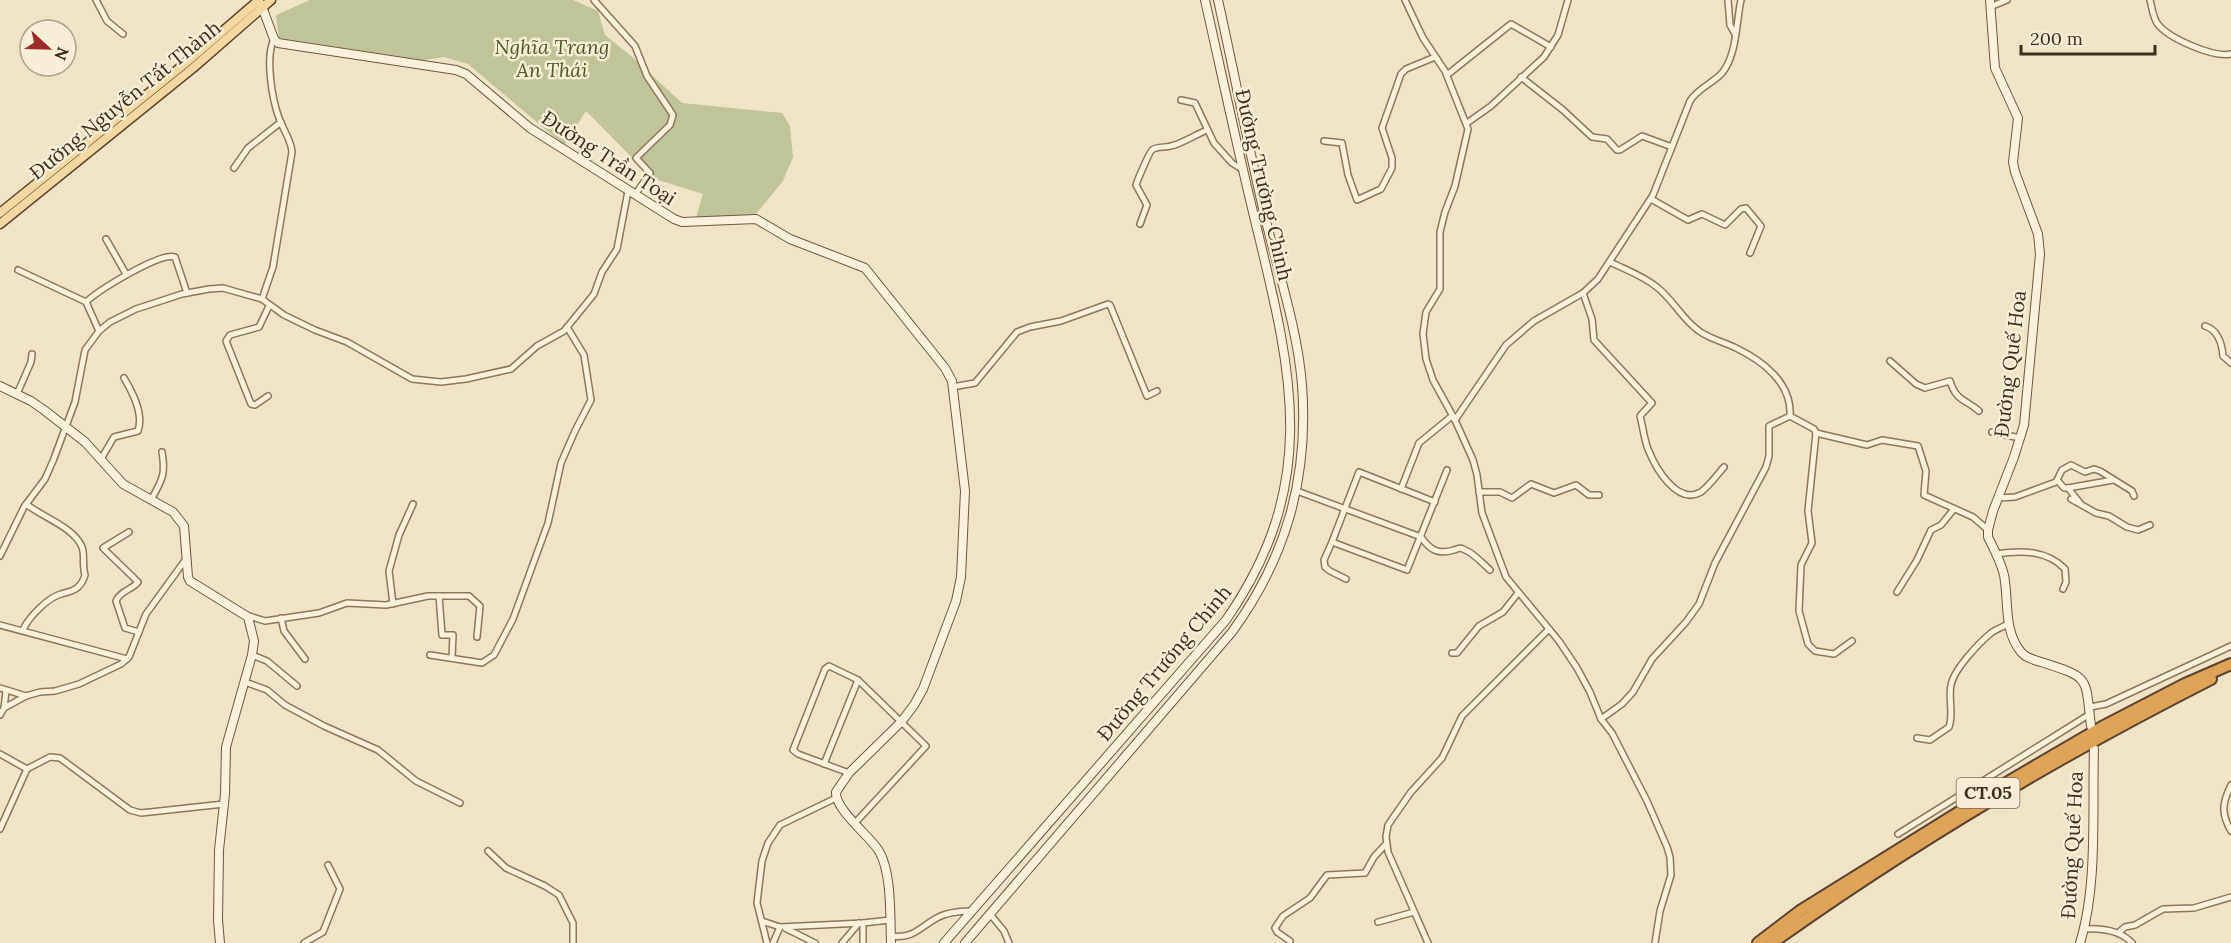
<svg xmlns="http://www.w3.org/2000/svg" width="2231" height="943" font-family="Lora,serif">
<style>
.cemetery{fill:#bfc49a}
.lines{fill:none;stroke-linecap:round;stroke-linejoin:round}
.street-casing{stroke:#8d765c;stroke-width:8}
.secondary-casing{stroke:#6f573f;stroke-width:10}
.primary-casing{stroke:#5b4430;stroke-width:11}
.highway-casing{stroke:#5b4430;stroke-width:14}
.street{stroke:#faf1dc;stroke-width:5}
.secondary{stroke:#faf1dc;stroke-width:8}
.primary{stroke:#f3d9a0;stroke-width:8}
.highway{stroke:#e0a458;stroke-width:10}
.labels{text-anchor:middle;stroke-width:5;stroke-linejoin:round;paint-order:stroke}
.shield{fill:#f7eed8;stroke:#756857;stroke-width:1.5}
.shield-label{font-size:18px;font-weight:bold;fill:#3d2e20}
.park-label{font-size:20px;font-style:italic;fill:#4d5a26;stroke:#f7eed8}
.street-label{font-size:20px;fill:#3d2e20;stroke:#f7eed8}
</style>
<rect width="100%" height="100%" fill="#f0e4c8"/>
<polygon class="cemetery" points="310,0 573,0 598,11 605,35 631,56 682,103 782,113 790,126 793,157 783,181 756,214 696,218 703,194 652,178 586,111 564,145 468,64 444,57 424,60 279,38 276,15"/>
<g class="lines">
<defs>
<g id="street">
<polyline points="96,0 107,21 123,34"/>
<polyline points="594,0 635,46 647,76 673,115 670,125 636,158 650,173 635,195"/>
<polyline points="1405,0 1423,38 1445,71 1468,129 1455,186 1445,212 1440,232 1440,289 1426,312 1423,334 1426,359 1433,380 1455,420 1473,460 1477,475 1482,513 1506,577 1559,641 1577,668 1590,692 1601,719 1612,733 1647,801 1667,847 1670,857 1671,875 1660,911 1655,943"/>
<polyline points="1728,0 1730,25 1735,34"/>
<path d="M2150,0C2152,8 2153,17 2157,23C2167,38 2214,58 2231,54"/>
<polyline points="1990,7 2007,0"/>
<polyline points="1447,75 1511,24 1551,47"/>
<polyline points="1521,77 1563,110 1592,137 1607,139 1617,150 1620,150 1642,136 1672,147"/>
<polyline points="1181,100 1195,103 1214,143 1232,163 1243,170"/>
<polyline points="1467,123 1491,106 1544,57 1558,35 1568,0"/>
<polyline points="1324,141 1342,143 1348,175 1357,200 1381,189 1392,168 1392,158 1382,128 1401,74 1406,69 1435,57"/>
<polyline points="234,168 248,148 281,122"/>
<polyline points="1651,199 1688,220 1702,214 1725,225 1741,209 1746,208 1761,226 1750,253"/>
<path d="M1140,224L1147,205L1136,185C1137,181 1150,151 1152,150C1157,146 1165,148 1171,146C1181,144 1195,135 1207,130"/>
<polyline points="106,239 126,274"/>
<path d="M1610,262C1626,270 1644,276 1658,288C1674,301 1682,319 1699,331C1710,339 1724,342 1736,348C1763,361 1792,383 1790,416L1814,429L1816,433L1808,511L1812,543L1801,565L1799,611L1808,644L1815,651L1834,654L1852,641"/>
<polyline points="18,270 86,302"/>
<path d="M1583,293L1592,319L1594,340L1652,403L1640,416C1643,427 1644,439 1648,449C1655,467 1677,506 1701,492C1709,486 1717,475 1724,467"/>
<path d="M262,299L273,267L292,152C291,139 283,130 279,118C272,99 265,57 274,39"/>
<path d="M2205,326C2218,330 2222,344 2223,356L2231,363"/>
<path d="M99,331L86,302C99,290 160,252 175,257L187,293"/>
<path d="M1890,361L1916,384L1925,388L1950,381C1956,401 1965,399 1979,411"/>
<polyline points="952,387 975,383 1017,332 1030,327 1061,321 1108,304 1110,305 1147,396 1157,391"/>
<polyline points="17,394 31,362 32,354"/>
<polyline points="268,396 255,405 251,404 226,341 230,335 259,327 269,306"/>
<path d="M1455,420L1506,345L1534,321L1583,293L1598,279L1653,195L1690,101C1698,88 1712,84 1722,73C1737,55 1736,23 1741,0"/>
<polyline points="1992,432 2020,438"/>
<polyline points="1816,433 1867,445 1882,440 1918,446 1926,471 1924,495 1973,517 1988,530"/>
<path d="M101,459L114,437L138,431C144,414 133,393 124,378"/>
<polyline points="2058,481 2064,488 2068,488 2113,480"/>
<polyline points="2068,488 2080,503"/>
<polyline points="1401,489 1419,443 1452,416"/>
<path d="M1297,491L1421,537C1430,550 1438,555 1454,550C1458,549 1459,547 1463,549C1473,552 1483,564 1490,570"/>
<polyline points="1479,492 1500,492 1512,498 1531,484 1554,493 1576,485 1589,495 1599,495"/>
<polyline points="1998,498 2015,497 2056,482 2062,470 2071,465 2085,472 2094,469 2100,471 2132,491 2134,496"/>
<polyline points="2071,499 2096,513 2109,516 2127,527 2138,530 2150,525"/>
<path d="M151,500C162,480 166,475 162,452"/>
<polyline points="1435,502 1359,472 1332,542 1407,570 1447,470"/>
<path d="M129,532L103,548L138,582C132,590 121,590 116,601L125,628L139,632"/>
<polyline points="1332,542 1324,560 1325,567 1330,571 1346,579"/>
<path d="M1996,554C2021,550 2047,550 2065,569L2066,582L2063,589"/>
<polyline points="0,556 24,507 45,479 53,461 75,402 85,350 99,331 110,322 136,309 182,294 209,289 223,288 262,299 284,315 315,330 347,342 412,379 441,382 466,379 511,369 537,346 564,331 594,294 602,272 617,249 628,191"/>
<polyline points="1897,592 1917,560 1931,530 1941,525 1954,509"/>
<polyline points="439,596 442,635 453,635 452,657"/>
<polyline points="393,604 389,571 399,535 413,504"/>
<polyline points="246,615 265,621 319,613 347,603 386,605 428,596 469,596 480,606 477,637"/>
<polyline points="281,618 284,631 305,659"/>
<polyline points="0,625 127,659"/>
<path d="M23,630C28,618 47,598 61,594C73,591 81,589 85,575C82,566 85,554 82,547C74,527 42,517 26,504"/>
<polyline points="1452,653 1457,653 1479,626 1503,612 1518,593"/>
<polyline points="252,655 267,661 297,686"/>
<polyline points="430,655 482,663 494,655 513,619 548,523 561,463 575,431 591,400 584,355 567,327"/>
<polyline points="245,682 267,690 285,705 324,726 378,750 416,781 460,803"/>
<polyline points="0,688 26,696 40,692 55,691 79,684 121,664 129,657 146,614 186,559"/>
<polyline points="2090,707 2106,704 2231,646"/>
<polyline points="4,708 26,696"/>
<polyline points="0,715 4,708 6,691"/>
<polyline points="1601,719 1622,704 1633,692 1652,659 1686,622 1699,604 1715,563 1766,467 1769,456 1769,426 1790,416"/>
<path d="M1917,738L1930,740L1949,727C1954,714 1948,699 1951,685C1954,669 1979,643 1991,633C1996,629 2003,627 2008,624"/>
<polyline points="0,754 27,769 50,757 60,758 130,810 141,813 224,804"/>
<polyline points="824,764 858,680"/>
<polyline points="849,773 798,754 793,750 825,669 829,666 858,680 926,746 855,823"/>
<path d="M2231,785C2222,803 2221,814 2231,831"/>
<polyline points="0,829 27,769"/>
<polyline points="1898,834 2090,714"/>
<polyline points="488,851 506,868 545,886 559,895 573,923 573,943"/>
<polyline points="990,914 1004,931 1009,943"/>
<polyline points="762,921 780,927 863,923"/>
<polyline points="1378,922 1414,912"/>
<polyline points="785,928 815,943"/>
<path d="M2084,929C2101,928 2120,930 2132,943"/>
<polyline points="2118,933 2125,927 2135,925 2163,909 2194,908 2231,897"/>
<path d="M891,936C912,939 918,929 935,919C946,912 960,911 972,911"/>
<polyline points="1290,941 1277,932 1275,928 1283,916 1310,898 1327,875 1365,873 1374,857 1386,844"/>
<polyline points="304,943 323,932 340,889 328,865"/>
<polyline points="767,943 757,903 762,861 768,843 780,825 836,798"/>
<polyline points="773,943 780,927"/>
<polyline points="842,943 859,923"/>
<polyline points="863,943 863,923 890,920"/>
<polyline points="1428,943 1388,852 1386,837 1388,825 1411,792 1442,758 1462,716 1549,629"/>
</g>
<g id="secondary">
<path d="M1990,0L1995,68L2018,118L2013,162L2015,172L2038,234L2040,254L2024,425L2014,457L1993,511L1988,530V537C1994,549 2001,562 2004,575C2009,601 2003,630 2021,652C2026,658 2034,660 2041,662C2091,678 2085,676 2091,726"/>
<path d="M261,4L274,39L278,43L456,70L466,74L530,128L674,219L682,222L756,219L790,239L865,268L945,368L952,381L965,491L961,577L956,601L923,689L914,705L902,721L849,773L836,792C835,810 870,836 879,851C892,873 890,917 891,943"/>
<polyline points="0,386 31,401 44,410 85,442 123,484 173,512 184,526 188,577 190,581 248,617 254,641 252,655 226,747 225,794 219,850 218,920 220,943"/>
<path d="M944,943L1226,620C1324,479 1290,366 1253,212C1236,142 1221,71 1205,0"/>
<path d="M965,943L1232,632C1286,558 1309,478 1302,385C1298,331 1278,271 1265,217C1248,145 1234,72 1218,0"/>
<path d="M2080,943C2098,885 2092,810 2094,749"/>
</g>
<g id="primary">
<polyline points="0,213 187,62 259,0"/>
<polyline points="0,224 193,68 271,0"/>
</g>
<g id="highway">
<polyline points="1758,943 1800,911 2001,786 2102,727 2185,684 2231,664"/>
<path d="M1772,943C1911,844 2059,756 2211,679"/>
</g>
</defs>
<use href="#street" class="street-casing"/>
<use href="#secondary" class="secondary-casing"/>
<use href="#primary" class="primary-casing"/>
<use href="#highway" class="highway-casing"/>
<use href="#street" class="street"/>
<use href="#secondary" class="secondary"/>
<use href="#primary" class="primary"/>
<use href="#highway" class="highway"/>
</g>
<g class="labels">
<rect class="shield" x="1956.5" y="778" width="63" height="30" rx="4.5"/>
<g class="shield-label">
<text x="1988" y="799">CT.05</text>
</g>
<g class="park-label">
<text x="552" y="54">Nghĩa Trang<tspan x="552" dy="23">An Thái</tspan></text>
</g>
<g class="street-label">
<text transform="translate(125 100) rotate(-39)" y="7">Đường Nguyễn Tất Thành</text>
<text transform="translate(609 158) rotate(33)" y="7">Đường Trần Toại</text>
<text transform="translate(1264 185) rotate(77)" y="7">Đường Trường Chinh</text>
<text transform="translate(2010 364) rotate(-83)" y="7">Đường Quế Hoa</text>
<text transform="translate(1164 663) rotate(-50)" y="7">Đường Trường Chinh</text>
<text transform="translate(2072 845) rotate(-87)" y="7">Đường Quế Hoa</text>
</g>
</g>
<g transform="translate(48 48) rotate(112)"><circle r="28" fill="#f7eed8" stroke="#ada18e" stroke-width="1.5"/>
<path d="M0-4.5L10 22L0 15L-10 22Z" fill="#9e2a2b"/>
<text y="-9" font-size="16" font-weight="bold" text-anchor="middle" fill="#3d2e20">N</text>
</g>
<path d="M2021 45v9h134v-9" fill="none" stroke="#3d2e20" stroke-width="3"/>
<text x="2030" y="45" font-size="18" fill="#3d2e20" stroke="#f7eed8" stroke-width="4.5" paint-order="stroke">200 m</text>
</svg>
